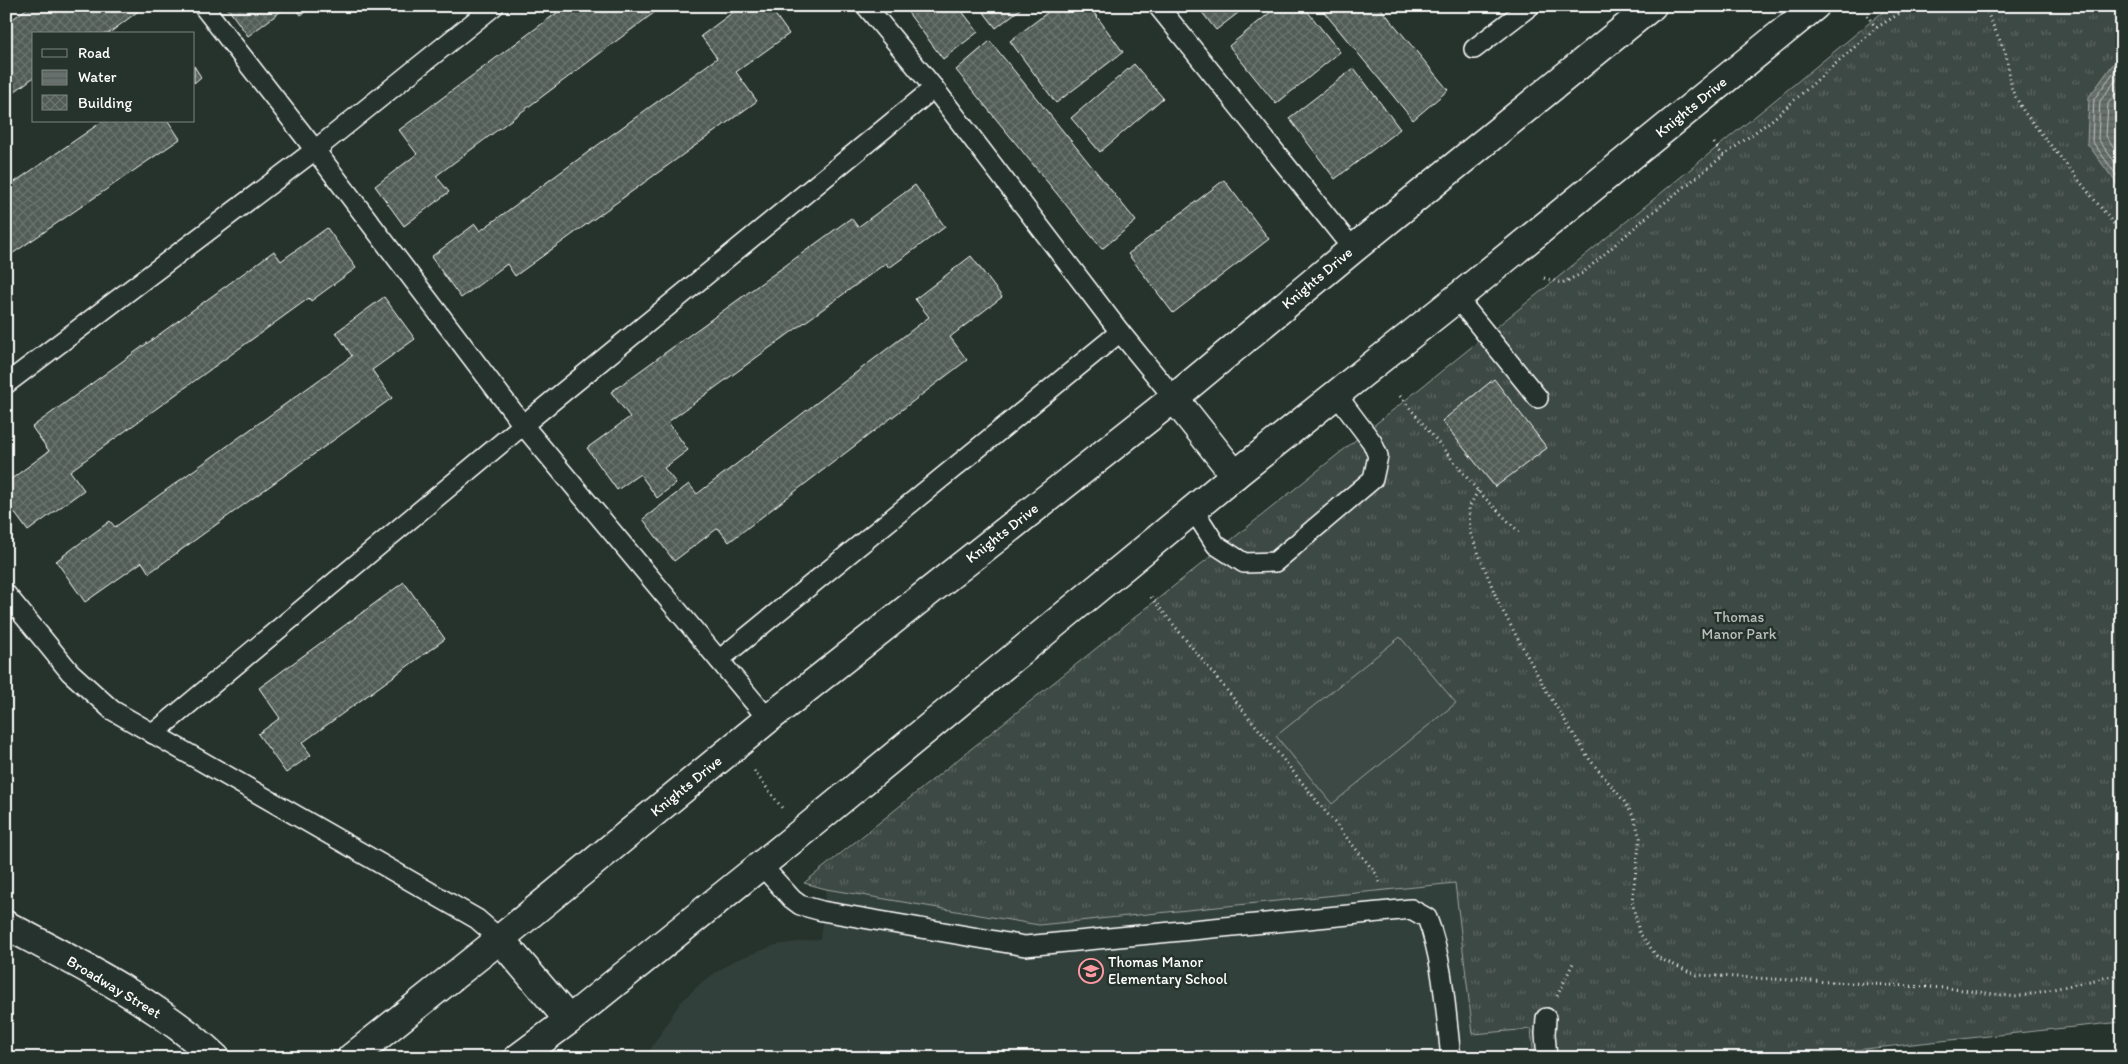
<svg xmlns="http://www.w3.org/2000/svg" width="2128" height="1064" font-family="Itim,sans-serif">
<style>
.built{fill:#333f3a}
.grass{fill:url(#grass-tufts);stroke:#9ea4a2}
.garden{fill:#3e4944;stroke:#9ea4a2}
.water{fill:url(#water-rules);stroke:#a4a9a7}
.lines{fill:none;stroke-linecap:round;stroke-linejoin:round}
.shore{stroke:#c2c6c4;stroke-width:1}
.building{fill:url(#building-cross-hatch);stroke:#fff}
.service-casing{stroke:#fff;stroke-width:22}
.minor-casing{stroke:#fff;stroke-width:31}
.tertiary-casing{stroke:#fff;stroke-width:31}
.path{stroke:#fff;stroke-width:3;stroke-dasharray:1 4;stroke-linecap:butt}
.service{stroke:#26332d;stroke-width:19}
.minor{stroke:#26332d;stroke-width:28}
.tertiary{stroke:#26332d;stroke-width:28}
.labels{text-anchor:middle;stroke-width:5;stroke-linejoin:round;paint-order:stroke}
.street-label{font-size:15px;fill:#fff;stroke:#26332d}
.park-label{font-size:15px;fill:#bbbfbe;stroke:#26332d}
.poi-label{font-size:15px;fill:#fff;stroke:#26332d;text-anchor:start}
</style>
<defs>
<pattern id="grass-tufts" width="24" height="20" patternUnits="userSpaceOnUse" patternTransform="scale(1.25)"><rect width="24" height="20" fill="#3e4944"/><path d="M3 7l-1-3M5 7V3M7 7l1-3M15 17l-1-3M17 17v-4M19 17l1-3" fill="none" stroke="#5b6460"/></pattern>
<pattern id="water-rules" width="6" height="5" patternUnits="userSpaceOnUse" patternTransform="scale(1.25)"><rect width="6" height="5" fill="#67706c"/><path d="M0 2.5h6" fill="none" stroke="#575a59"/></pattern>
<pattern id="building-cross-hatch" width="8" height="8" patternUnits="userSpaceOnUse" patternTransform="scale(1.25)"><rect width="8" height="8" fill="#515c57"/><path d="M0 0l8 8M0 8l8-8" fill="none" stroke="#6b7470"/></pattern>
</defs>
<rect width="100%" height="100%" fill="#26332d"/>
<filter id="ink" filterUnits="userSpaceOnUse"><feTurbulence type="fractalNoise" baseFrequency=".02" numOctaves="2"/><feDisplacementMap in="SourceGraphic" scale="10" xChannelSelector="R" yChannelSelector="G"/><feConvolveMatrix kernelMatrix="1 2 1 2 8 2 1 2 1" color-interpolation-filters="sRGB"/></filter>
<g filter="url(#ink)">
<polygon class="built" points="1455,883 1473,1034 1531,1029 1534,1058 645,1058 680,1003 702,982 733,961 776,945 820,939 826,889 1039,925"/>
<polygon class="grass" points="1890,6 2122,6 2122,1022 1779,1058 1534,1058 1531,1029 1473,1034 1455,883 1039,925 826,889 804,883 1545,288"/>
<polygon class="garden" points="1400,637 1456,703 1332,804 1276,736"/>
<polygon class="water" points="2122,52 2122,191 2087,143 2089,97"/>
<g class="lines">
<g class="shore">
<polyline points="2122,61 2094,99 2092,141 2122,183"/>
<polyline points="2122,72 2100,101 2098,139 2122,172"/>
<polyline points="2122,84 2108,104 2106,136 2122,159"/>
</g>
</g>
<g class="building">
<polygon points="30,6 145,6 108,34 34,34 34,77 6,98 6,24"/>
<polygon points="226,6 288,6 248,36"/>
<polygon points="294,6 313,6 301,15"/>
<polygon points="566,6 663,6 436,176 449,192 404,226 375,186 417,154 399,130"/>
<polygon points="741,6 769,6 789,34 736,72 757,101 515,276 507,264 461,298 431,257 475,224 480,231 717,58 701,36"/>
<polygon points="903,6 958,6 978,32 943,59"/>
<polygon points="979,6 1024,6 996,28"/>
<polygon points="1056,6 1089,6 1123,52 1056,103 1010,41"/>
<polygon points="1197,6 1247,6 1216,30"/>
<polygon points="1278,6 1303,6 1340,52 1276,104 1229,46"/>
<polygon points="1319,6 1379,6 1448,90 1413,120"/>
<polygon points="990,41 1136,221 1102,249 956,70"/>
<polygon points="1134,64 1163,98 1100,152 1071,118"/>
<polygon points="194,66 201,77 194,83"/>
<polygon points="1354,68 1400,129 1335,179 1289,118"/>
<polygon points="103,121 168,121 180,139 6,258 6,188"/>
<polygon points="1224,180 1269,239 1173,313 1128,254"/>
<polygon points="915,185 945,227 889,268 886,263 668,422 688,450 664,468 676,483 657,498 640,474 617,490 587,448 630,417 611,392 851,218 858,227"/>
<polygon points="327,228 356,268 311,301 309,298 70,471 84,490 28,531 6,501 6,483 49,451 32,427 274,251 281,261"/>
<polygon points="971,256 1002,297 950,337 967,360 729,542 718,528 674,561 643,519 689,484 697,494 929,317 915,299"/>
<polygon points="384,297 415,339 372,370 392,398 149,573 142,562 85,602 56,561 110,521 115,527 352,356 336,332"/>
<polygon points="1494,379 1547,448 1495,487 1442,421"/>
<polygon points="404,582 445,639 302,743 311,755 286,773 258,734 280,718 259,688"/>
</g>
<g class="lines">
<defs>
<g id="service">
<polyline points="203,6 315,150 523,425 768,719"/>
<polyline points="866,6 934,88 1120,332 1174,398"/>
<polyline points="1158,6 1353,249"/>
<polyline points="1474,49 1530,6"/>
<polyline points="1457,298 1538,398"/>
<polyline points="6,384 315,150 494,6"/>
<polyline points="1193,509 1216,545 1244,563 1275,562 1373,479 1378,456 1372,442 1336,394"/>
<polyline points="6,594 70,672 112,710 477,919 500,939"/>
<polyline points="719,660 1120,332"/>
<polyline points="153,734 523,425 934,88"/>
<path d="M761,865L792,899L800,905L822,911L1025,946L1411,909L1427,918C1443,958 1446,1014 1451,1058"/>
<polyline points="1546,1018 1545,1034 1547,1058"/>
</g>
<path id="minor" d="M6,925C79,964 155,1001 216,1058"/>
<g id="tertiary">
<polyline points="1174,398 1235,475"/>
<polyline points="500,939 569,1020"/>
<polyline points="351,1058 500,939 768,719 1174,398 1353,249 1652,6"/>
<polyline points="518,1058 569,1020 802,832 1235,475 1457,298 1815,6"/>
</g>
</defs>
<use href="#service" class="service-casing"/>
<use href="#minor" class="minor-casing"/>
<use href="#tertiary" class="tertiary-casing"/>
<g class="path">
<polyline points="1979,6 1987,12 2006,54 2012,90 2024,112 2122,234"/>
<polyline points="1867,15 1876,28"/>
<polyline points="1714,143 1723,156"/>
<polyline points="1544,278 1562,283 1583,273 1643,220 1723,156 1773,119 1876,28 1905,10 1913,6"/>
<polyline points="1400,396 1478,491 1521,534"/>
<polyline points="1478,491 1469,507 1470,532 1499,604 1547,692 1590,760 1624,801 1634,817 1640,838 1632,901 1639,932 1658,958 1697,975 1947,988 2017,997 2122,974"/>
<polyline points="1151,597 1378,876 1380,886"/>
<polyline points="754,771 782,808"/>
<polyline points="1557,996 1573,963"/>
</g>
<use href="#service" class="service"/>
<use href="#minor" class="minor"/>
<use href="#tertiary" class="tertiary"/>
</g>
</g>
<defs>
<symbol id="school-ring" viewBox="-11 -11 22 22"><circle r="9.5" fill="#26332d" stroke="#ff9aa2" stroke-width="1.5"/><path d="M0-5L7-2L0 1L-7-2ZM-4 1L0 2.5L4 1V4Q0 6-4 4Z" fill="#ff9aa2"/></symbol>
</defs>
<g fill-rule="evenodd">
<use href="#school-ring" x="1077" y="957" width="28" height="28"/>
</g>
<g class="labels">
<g class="street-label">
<text transform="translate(1691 107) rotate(-39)" y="5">Knights Drive</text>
<text transform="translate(1317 278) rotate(-40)" y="5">Knights Drive</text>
<text transform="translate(1002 533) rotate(-38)" y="5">Knights Drive</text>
<text transform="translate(686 786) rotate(-39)" y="5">Knights Drive</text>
<text transform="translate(114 987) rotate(31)" y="5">Broadway Street</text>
</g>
<g class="park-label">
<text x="1739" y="622">Thomas<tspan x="1739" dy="17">Manor Park</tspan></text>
</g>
<g class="poi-label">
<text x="1108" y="967">Thomas Manor<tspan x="1108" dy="17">Elementary School</tspan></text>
</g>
</g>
<rect width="2128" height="1064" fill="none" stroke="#26332d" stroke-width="25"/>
<rect x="12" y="12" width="2103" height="1039" fill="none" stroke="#fff" stroke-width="2" filter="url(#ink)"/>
<rect x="32" y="32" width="162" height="90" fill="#26332d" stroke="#7d8581"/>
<rect x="42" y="49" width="25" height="8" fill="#26332d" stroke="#7d8581"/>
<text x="78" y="58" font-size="15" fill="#ffffff">Road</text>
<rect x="42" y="70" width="25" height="15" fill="url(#water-rules)" stroke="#7d8581"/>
<text x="78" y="82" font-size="15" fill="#ffffff">Water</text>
<rect x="42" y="95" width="25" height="15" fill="url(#building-cross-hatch)" stroke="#7d8581"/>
<text x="78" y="108" font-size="15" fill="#ffffff">Building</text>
</svg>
